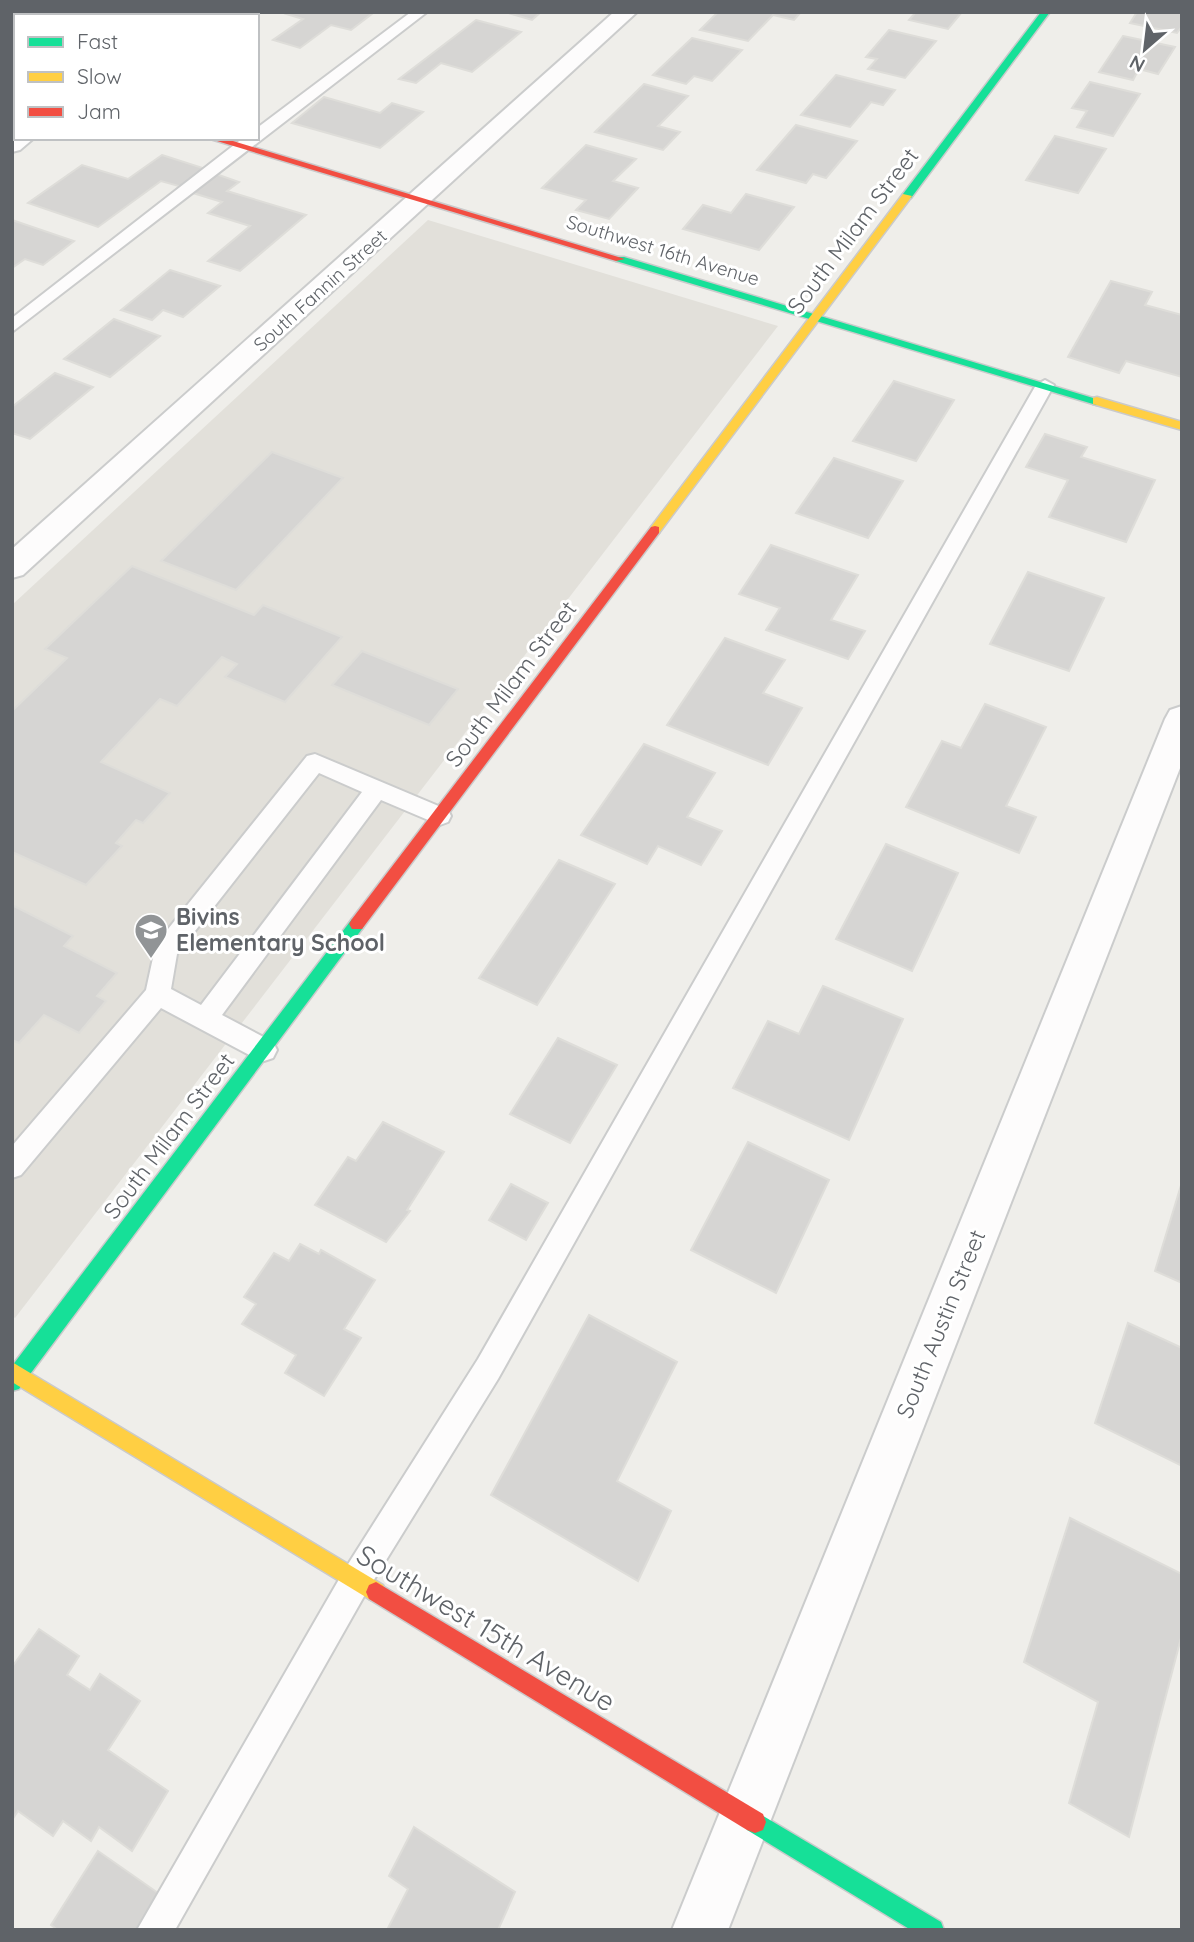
<svg xmlns="http://www.w3.org/2000/svg" width="1194" height="1942" font-family="Quicksand,sans-serif">
<style>
.education{fill:#e2e0da}
.building{fill:#d6d5d3;stroke:#deddd9;stroke-width:2}
.lines{fill:none;stroke-linecap:round;stroke-linejoin:round}
.lane-casing{stroke:#cbcccc;stroke-width:4}
.street-casing{stroke:#cbcccc;stroke-width:4}
.fast-casing{stroke:#cacacb;stroke-width:3}
.slow-casing{stroke:#cacacb;stroke-width:3}
.jam-casing{stroke:#cacacb;stroke-width:3}
.lane{fill:#fdfcfc;fill-rule:evenodd}
.street{fill:#fdfcfc;fill-rule:evenodd}
.fast{fill:#16e098;fill-rule:evenodd}
.slow{fill:#ffcf43;fill-rule:evenodd}
.jam{fill:#f24e42;fill-rule:evenodd}
.labels{text-anchor:middle;stroke-width:6;stroke-linejoin:round;paint-order:stroke}
.far-street-label{font-size:19px;fill:#5f6368;stroke:#fff}
.street-label{font-size:23px;fill:#5f6368;stroke:#fff}
.poi-label{font-size:23px;font-weight:bold;fill:#5f6368;stroke:#fff;text-anchor:start}
.near-street-label{font-size:28px;fill:#5f6368;stroke:#fff}
</style>
<rect width="100%" height="100%" fill="#efeeea"/>
<polygon class="education" points="428,220 778,326 15,1318 12,1316 12,605"/>
<g class="building">
<polygon points="72,12 127,12 122,16 84,16"/>
<polygon points="289,12 370,12 373,13 351,30 331,25 300,48 273,40 303,19 286,14"/>
<polygon points="505,12 541,12 532,20"/>
<polygon points="718,12 801,12 794,20 773,15 748,41 700,30"/>
<polygon points="916,12 962,12 948,29 909,20"/>
<polygon points="1137,12 1182,12 1182,26 1177,33 1130,23"/>
<polygon points="476,20 521,32 472,72 441,63 416,83 399,79"/>
<polygon points="889,30 936,41 905,78 868,69 877,59 866,57"/>
<polygon points="1123,36 1175,47 1158,74 1139,69 1133,80 1099,72"/>
<polygon points="692,38 742,50 712,81 694,76 686,84 653,75"/>
<polygon points="836,75 895,90 883,105 871,102 850,127 801,115"/>
<polygon points="1090,82 1140,94 1113,136 1077,127 1087,111 1072,108"/>
<polygon points="644,84 688,96 658,126 680,132 663,150 595,132"/>
<polygon points="324,97 380,113 392,103 423,112 380,148 292,123"/>
<polygon points="796,125 857,141 826,178 813,174 806,183 757,170"/>
<polygon points="1055,136 1106,149 1078,193 1026,180"/>
<polygon points="586,145 636,159 613,181 638,188 609,219 576,210 586,200 542,188"/>
<polygon points="162,155 206,169 182,187 161,181 98,227 28,203 82,165 128,179"/>
<polygon points="216,174 239,182 227,191 306,215 240,271 208,261 250,226 208,213 222,202 193,193"/>
<polygon points="746,194 794,207 759,250 683,229 703,205 731,213"/>
<polygon points="12,220 74,241 43,265 25,259 12,268"/>
<polygon points="170,270 220,286 183,317 163,310 152,320 121,310"/>
<polygon points="1111,281 1152,292 1145,305 1182,315 1182,377 1126,361 1119,373 1068,357"/>
<polygon points="114,319 160,336 110,377 64,359"/>
<polygon points="55,373 93,387 30,439 12,433 12,407"/>
<polygon points="894,381 954,400 916,461 853,441"/>
<polygon points="1045,434 1087,447 1081,457 1155,480 1126,542 1049,517 1068,480 1026,467"/>
<polygon points="272,452 343,478 236,590 161,561"/>
<polygon points="834,458 903,481 868,538 796,513"/>
<polygon points="771,545 858,575 831,620 865,631 848,659 766,630 780,608 739,594"/>
<polygon points="132,566 254,615 263,605 342,637 285,702 225,677 237,664 222,657 177,706 160,699 101,762 170,793 143,823 136,820 116,843 122,846 86,885 12,852 12,711 67,658 45,649"/>
<polygon points="1028,572 1104,598 1069,671 990,644"/>
<polygon points="725,638 785,660 763,693 802,708 768,765 667,725"/>
<polygon points="362,651 458,689 429,725 332,685"/>
<polygon points="985,704 1046,727 1006,806 1036,817 1019,853 906,807 942,741 961,748"/>
<polygon points="644,744 715,773 687,817 722,831 701,865 658,846 647,864 581,835"/>
<polygon points="886,844 958,873 912,971 836,939"/>
<polygon points="559,860 615,884 537,1005 479,978"/>
<polygon points="12,905 73,936 64,946 117,973 97,996 106,1001 79,1033 44,1015 19,1043 12,1040"/>
<polygon points="823,986 903,1019 849,1140 733,1088 768,1021 799,1034"/>
<polygon points="558,1038 617,1065 570,1143 510,1114"/>
<polygon points="383,1122 444,1152 407,1210 410,1211 386,1242 315,1205 348,1157 356,1161"/>
<polygon points="748,1142 829,1180 776,1293 691,1250"/>
<polygon points="1182,1182 1182,1283 1155,1271"/>
<polygon points="511,1184 548,1203 526,1240 489,1220"/>
<polygon points="300,1244 319,1254 321,1250 375,1280 344,1329 361,1338 324,1396 285,1373 296,1355 242,1324 256,1304 244,1297 274,1253 289,1261"/>
<polygon points="589,1315 677,1362 617,1481 671,1511 638,1581 491,1495"/>
<polygon points="1128,1323 1182,1348 1182,1466 1095,1423"/>
<polygon points="1070,1518 1182,1574 1182,1634 1129,1837 1069,1803 1098,1702 1024,1662"/>
<polygon points="39,1629 79,1656 67,1675 90,1690 100,1674 140,1701 108,1750 168,1791 132,1851 99,1827 91,1841 63,1821 53,1836 18,1811 12,1820 12,1667"/>
<polygon points="414,1827 515,1892 498,1930 387,1930 408,1889 389,1876"/>
<polygon points="98,1851 158,1893 136,1930 58,1930 51,1925"/>
</g>
<g class="lines">
<defs>
<g id="lane">
<polygon points="411,12 427,12 12,332 12,318 243,138 257,138 257,128"/>
<polygon points="1045,380 1054,385 498,1379 367,1591 175,1930 137,1930 345,1569 478,1359 1036,385"/>
<path d="M315,754L448,810L451,816L448,822L440,825L381,800L222,1015L273,1042L277,1050L273,1058L264,1061L255,1058L161,1008L21,1175L12,1178V1146L146,990L156,944L307,756ZM319,773L362,792L201,1005L171,989L177,954Z"/>
</g>
<g id="street">
<polygon points="194,12 217,12 215,16 192,16"/>
<polygon points="614,12 637,12 23,575 12,578 12,549"/>
<polygon points="14,133 16,138 34,138 20,150 12,152"/>
<polygon points="1182,706 1182,763 728,1930 672,1930 1165,719 1170,710"/>
</g>
<g id="fast">
<polygon points="1041,12 1050,12 911,198 903,198 903,194"/>
<polygon points="12,76 16,77 16,83 12,82"/>
<polygon points="616,257 624,257 1103,401 1097,405 1093,404 616,261"/>
<polygon points="357,918 362,919 365,924 362,929 19,1389 12,1391 12,1366 352,919"/>
<polygon points="755,1811 941,1922 944,1930 911,1930 747,1830 744,1822 747,1814"/>
</g>
<g id="slow">
<polygon points="903,194 912,196 659,533 651,533 651,527"/>
<polygon points="1097,397 1182,422 1182,430 1093,404 1093,398"/>
<polygon points="12,1362 383,1585 386,1592 383,1599 376,1602 369,1599 12,1382"/>
</g>
<g id="jam">
<polygon points="207,138 223,138 625,259 616,261"/>
<polygon points="655,526 659,527 659,533 362,929 352,929 349,924 352,919 651,527"/>
<polygon points="376,1582 763,1814 766,1822 763,1830 755,1833 747,1830 369,1599 366,1592 369,1585"/>
</g>
</defs>
<use href="#lane" class="lane-casing"/>
<use href="#street" class="street-casing"/>
<use href="#fast" class="fast-casing"/>
<use href="#slow" class="slow-casing"/>
<use href="#jam" class="jam-casing"/>
<use href="#lane" class="lane"/>
<use href="#street" class="street"/>
<use href="#fast" class="fast"/>
<use href="#slow" class="slow"/>
<use href="#jam" class="jam"/>
</g>
<defs>
<symbol id="school-pin" viewBox="-11 -11 22 30"><path d="M0 17L-7.5 6A9.5 9.5 0 1 1 7.5 6Z" fill="#919496" stroke="#fff"/><path d="M0-5L7-2L0 1L-7-2ZM-4 1L0 2.5L4 1V4Q0 6-4 4Z" fill="#fff"/></symbol>
</defs>
<g fill-rule="evenodd">
<use href="#school-pin" x="132" y="911" width="38" height="52"/>
</g>
<g class="labels">
<g class="far-street-label">
<text transform="translate(663 250) rotate(17)" y="7">Southwest 16th Avenue</text>
<text transform="translate(320 290) rotate(-42)" y="7">South Fannin Street</text>
</g>
<g class="street-label">
<text transform="translate(853 231) rotate(-53)" y="8">South Milam Street</text>
<text transform="translate(511 684) rotate(-53)" y="8">South Milam Street</text>
<text transform="translate(169 1136) rotate(-53)" y="8">South Milam Street</text>
<text transform="translate(941 1324) rotate(-68)" y="8">South Austin Street</text>
</g>
<g class="poi-label">
<text x="176" y="925">Bivins<tspan x="176" dy="26">Elementary School</tspan></text>
</g>
<g class="near-street-label">
<text transform="translate(486 1628) rotate(31)" y="10">Southwest 15th Avenue</text>
</g>
</g>
<rect width="1194" height="1942" fill="none" stroke="#5f6368" stroke-width="28"/>
<rect x="14" y="14" width="245" height="126" fill="#ffffff" stroke="#bfc1c3" stroke-width="2"/>
<rect x="28" y="37" width="35" height="10" fill="#16e098" stroke="#bfc1c3" stroke-width="2"/>
<text x="77" y="49" font-size="21" fill="#5f6368">Fast</text>
<rect x="28" y="72" width="35" height="10" fill="#ffcf43" stroke="#bfc1c3" stroke-width="2"/>
<text x="77" y="84" font-size="21" fill="#5f6368">Slow</text>
<rect x="28" y="107" width="35" height="10" fill="#f24e42" stroke="#bfc1c3" stroke-width="2"/>
<text x="77" y="119" font-size="21" fill="#5f6368">Jam</text>
<g transform="translate(1145 49) rotate(208)" stroke="#ffffff" stroke-width="5" paint-order="stroke">
<path d="M0-5L12 26L0 18L-12 26Z" fill="#5f6368"/>
<text y="-10" font-size="19" font-weight="bold" text-anchor="middle" fill="#5f6368">N</text>
</g>
</svg>
